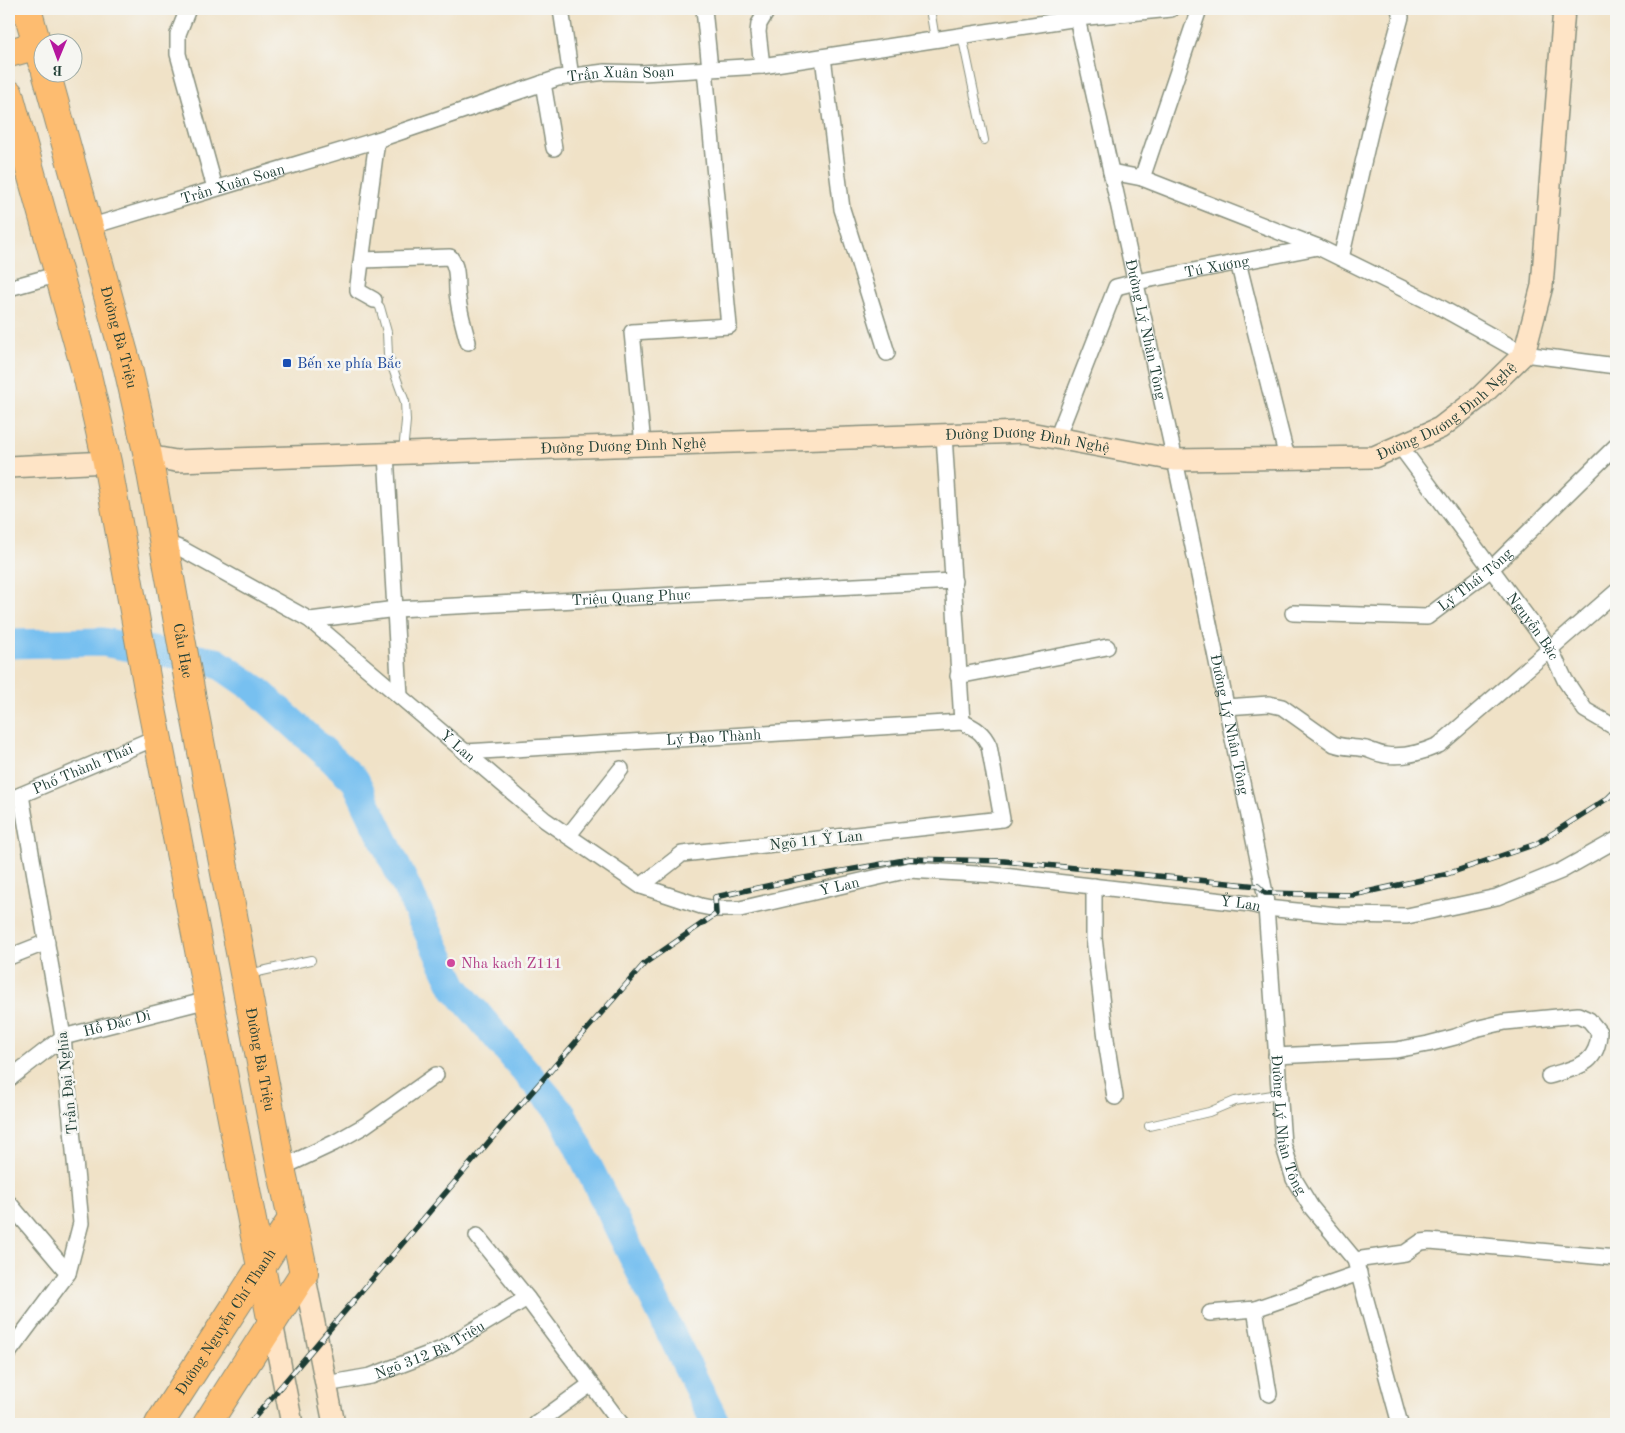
<svg xmlns="http://www.w3.org/2000/svg" width="1625" height="1433" font-family="'Old Standard TT',serif">
<style>
.lines{fill:none;stroke-linecap:round;stroke-linejoin:round}
.river{stroke:#77c0f0;stroke-width:29}
.lane-casing{stroke:#88907e;stroke-width:10}
.street-casing{stroke:#88907e;stroke-width:18}
.secondary-casing{stroke:#88907e;stroke-width:24}
.highway-casing{stroke:#88907e;stroke-width:30}
.lane{stroke:#fff;stroke-width:8}
.street{stroke:#fff;stroke-width:15}
.secondary{stroke:#fee4c6;stroke-width:21}
.highway{stroke:#fdbc70;stroke-width:28}
.rail-casing{stroke:#1f3d34;stroke-width:5.5}
.rail{stroke:#f6f6f2;stroke-width:4;stroke-dasharray:11;stroke-linecap:butt}
.transit-dot{fill:#1a4fb4;stroke:#f6f6f2;stroke-width:2}
.hotel-dot{fill:#d1479c;stroke:#f6f6f2;stroke-width:2}
.labels{text-anchor:middle;stroke-width:5;stroke-linejoin:round;paint-order:stroke}
.street-label{font-size:15px;fill:#1f3d34;stroke:#f6f6f2}
.transit-label{font-size:15px;fill:#164399;stroke:#f6f6f2;text-anchor:start}
.hotel-label{font-size:15px;fill:#b23c85;stroke:#f6f6f2;text-anchor:start}
</style>
<rect width="100%" height="100%" fill="#f6f6f2"/>
<filter id="ink" filterUnits="userSpaceOnUse"><feTurbulence type="fractalNoise" baseFrequency=".02" numOctaves="2"/><feDisplacementMap in="SourceGraphic" scale="10" xChannelSelector="R" yChannelSelector="G"/><feConvolveMatrix kernelMatrix="1 2 1 2 8 2 1 2 1" color-interpolation-filters="sRGB"/></filter>
<filter id="wash" filterUnits="userSpaceOnUse"><feTurbulence type="fractalNoise" baseFrequency=".0096" numOctaves="4" result="noise"/><feDisplacementMap in="SourceGraphic" scale="20" xChannelSelector="R" yChannelSelector="G"/><feGaussianBlur stdDeviation="1.12" result="paint"/><feColorMatrix in="noise" values="0 0 0 0 0 0 0 0 0 0 0 0 0 0 0 0 0 1.4 0 .05"/><feComposite in="paint" operator="in"/></filter>
<g filter="url(#wash)">
<rect width="100%" height="100%" fill="#f0e2c7"/>
<g class="lines">
<polyline class="river" points="9,644 102,642 216,662 258,691 355,780 455,988 562,1114 716,1424"/>
</g>
</g>
<g filter="url(#ink)">
<g class="lines">
<defs>
<g id="lane">
<polyline points="930,9 935,39"/>
<polyline points="962,35 984,140"/>
<polyline points="374,300 380,307 387,332 388,355 405,402 406,421 403,452"/>
<polyline points="249,974 311,960"/>
<polyline points="1149,1126 1209,1112 1235,1101 1279,1094"/>
</g>
<g id="street">
<polyline points="188,9 178,34 178,54 215,188"/>
<polyline points="561,9 571,77"/>
<polyline points="704,9 710,69"/>
<path id="s1" d="M1075,9L1175,460L1265,893L1283,1144L1294,1179L1311,1207L1355,1260L1400,1424"/>
<polyline points="823,57 842,209 887,353"/>
<polyline points="762,66 758,32 759,24 768,9"/>
<polyline points="543,83 554,148"/>
<polyline points="1111,172 1142,178 1318,247 1438,306 1524,354 1616,366"/>
<polyline points="1142,178 1199,9"/>
<path id="s2" d="M89,227L377,140L558,78L605,72L642,73L762,66L1078,18L1171,9"/>
<polyline points="1341,258 1373,120 1401,17 1399,9"/>
<path d="M362,260L450,257C460,270 455,285 458,299C460,314 464,328 468,342"/>
<polyline points="1238,262 1287,458"/>
<polyline points="9,288 59,274"/>
<polyline points="374,300 358,291 358,285 377,140"/>
<polyline points="944,435 962,722"/>
<path id="s3" d="M1057,438L1116,287L1136,282L1318,247"/>
<polyline points="643,445 632,332 729,326 705,69"/>
<path id="s4" d="M1400,446L1550,648L1565,680L1585,710L1616,728"/>
<polyline points="386,454 400,696"/>
<path id="s5" d="M163,542L182,549L310,620L545,820L641,886L701,906L716,909H740L909,870L994,875L1250,904L1266,908L1338,915L1407,916L1497,897L1561,871L1616,840"/>
<path id="s6" d="M1293,613L1427,617L1491,569L1616,446"/>
<path id="s7" d="M310,620L396,609L954,581"/>
<polyline points="958,676 1107,647"/>
<path d="M1226,707L1269,704L1282,707L1334,744C1345,748 1355,747 1366,749C1372,751 1378,754 1385,755C1402,758 1423,752 1439,745L1616,592"/>
<path id="s8" d="M465,752L962,722C975,728 983,732 989,746L1002,819L682,854L641,886"/>
<path id="s9" d="M9,800L157,737"/>
<polyline points="568,836 621,769"/>
<polyline points="1094,886 1094,938 1107,1047 1115,1097"/>
<polyline points="9,957 47,942"/>
<path d="M1276,1056L1396,1050L1428,1044L1455,1037L1475,1029L1505,1022L1578,1015L1589,1020L1599,1032C1598,1066 1576,1067 1549,1076"/>
<path id="s10" d="M9,1079L63,1037L208,1000"/>
<polyline points="281,1168 334,1143 364,1126 436,1075"/>
<polyline points="9,1203 68,1273"/>
<polyline points="477,1236 527,1298 621,1424"/>
<polyline points="1355,1260 1405,1253 1421,1242 1430,1241 1616,1258"/>
<polyline points="1255,1309 1269,1394"/>
<polyline points="1210,1313 1255,1309 1359,1273"/>
<polyline points="9,1352 68,1273 81,1223 63,1037 21,795"/>
<path id="s11" d="M326,1384L371,1376L442,1349L527,1298"/>
<polyline points="536,1424 591,1384"/>
</g>
<g id="secondary">
<path id="s12" d="M148,456L176,461L1024,432L1175,460L1374,457L1440,428L1480,397L1524,354L1542,286L1564,9"/>
<polyline points="9,467 107,462"/>
<polyline points="304,1273 334,1424"/>
<polyline points="272,1323 292,1424"/>
</g>
<g id="highway">
<polyline points="27,9 42,62"/>
<polyline points="9,53 38,45"/>
<path id="s13" d="M46,72L128,368L148,456L191,694L281,1168L304,1273L207,1424"/>
<polyline points="9,94 88,379 107,462 150,699 272,1323"/>
<path id="s14" d="M159,1424L292,1219"/>
</g>
</defs>
<use href="#lane" class="lane-casing"/>
<use href="#street" class="street-casing"/>
<use href="#secondary" class="secondary-casing"/>
<use href="#highway" class="highway-casing"/>
<use href="#lane" class="lane"/>
<use href="#street" class="street"/>
<use href="#secondary" class="secondary"/>
<use href="#highway" class="highway"/>
<defs>
<polyline id="rail" points="249,1424 510,1117 645,963 716,914 715,897 804,878 910,859 1004,861 1258,886 1265,893 1353,895 1444,875 1536,844 1608,798 1616,790"/>
</defs>
<use href="#rail" class="rail-casing"/>
<use href="#rail" class="rail"/>
</g>
</g>
<rect class="transit-dot" x="282" y="358" width="10" height="10" rx="2.5"/>
<circle class="hotel-dot" cx="451" cy="963" r="5"/>
<g class="labels">
<g class="street-label">
<text dy="5" stroke="none"><textPath href="#s2" startOffset="555">Trần Xuân Soạn</textPath></text>
<text dy="5" stroke="none"><textPath href="#s2" startOffset="150">Trần Xuân Soạn</textPath></text>
<text dy="5" stroke="none"><textPath href="#s3" startOffset="265">Tú Xương</textPath></text>
<text dy="5" stroke="none"><textPath href="#s1" startOffset="328">Đường Lý Nhân Tông</textPath></text>
<text dy="5" stroke="none"><textPath href="#s13" startOffset="275">Đường Bà Triệu</textPath></text>
<text dy="5" stroke="none"><textPath href="#s12" startOffset="1316">Đường Dương Đình Nghệ</textPath></text>
<text dy="5" stroke="none"><textPath href="#s12" startOffset="881">Đường Dương Đình Nghệ</textPath></text>
<text dy="5" stroke="none"><textPath href="#s12" startOffset="476">Đường Dương Đình Nghệ</textPath></text>
<text dy="5" stroke="none"><textPath href="#s6" startOffset="195">Lý Thái Tông</textPath></text>
<text dy="5" stroke="none"><textPath href="#s7" startOffset="322">Triệu Quang Phục</textPath></text>
<text dy="5" stroke="none"><textPath href="#s4" startOffset="224">Nguyễn Bặc</textPath></text>
<text dy="5" stroke="none"><textPath href="#s13" startOffset="595">Cầu Hạc</textPath></text>
<text dy="5" stroke="none"><textPath href="#s1" startOffset="732">Đường Lý Nhân Tông</textPath></text>
<text dy="5" stroke="none"><textPath href="#s8" startOffset="249">Lý Đạo Thành</textPath></text>
<text dy="5" stroke="none"><textPath href="#s5" startOffset="361">Ỷ Lan</textPath></text>
<text dy="5" stroke="none"><textPath href="#s9" startOffset="80">Phố Thành Thái</textPath></text>
<text transform="translate(816 840) rotate(-6)" y="5">Ngõ 11 Ỷ Lan</text>
<text dy="5" stroke="none"><textPath href="#s5" startOffset="796">Ỷ Lan</textPath></text>
<text dy="5" stroke="none"><textPath href="#s5" startOffset="1201">Ỷ Lan</textPath></text>
<text dy="5" stroke="none"><textPath href="#s10" startOffset="124">Hồ Đắc Di</textPath></text>
<text dy="5" stroke="none"><textPath href="#s13" startOffset="1011">Đường Bà Triệu</textPath></text>
<text transform="translate(67 1083) rotate(-96)" y="5">Trần Đại Nghĩa</text>
<text dy="5" stroke="none"><textPath href="#s1" startOffset="1138">Đường Lý Nhân Tông</textPath></text>
<text dy="5" stroke="none"><textPath href="#s14" startOffset="122">Đường Nguyễn Chí Thanh</textPath></text>
<text dy="5" stroke="none"><textPath href="#s11" startOffset="110">Ngõ 312 Bà Triệu</textPath></text>
</g>
<g class="transit-label">
<text x="297" y="368">Bến xe phía Bắc</text>
</g>
<g class="hotel-label">
<text x="461" y="968">Nha kach Z111</text>
</g>
</g>
<rect width="1625" height="1433" fill="none" stroke="#f6f6f2" stroke-width="30"/>
<g transform="translate(58 58) rotate(181)"><circle r="24" fill="#f6f6f2" stroke="#a0aca6"/>
<path d="M0-4L9 19L0 12L-9 19Z" fill="#b5179e"/>
<text y="-8" font-size="14" font-weight="bold" text-anchor="middle" fill="#1f3d34">B</text>
</g>
</svg>
